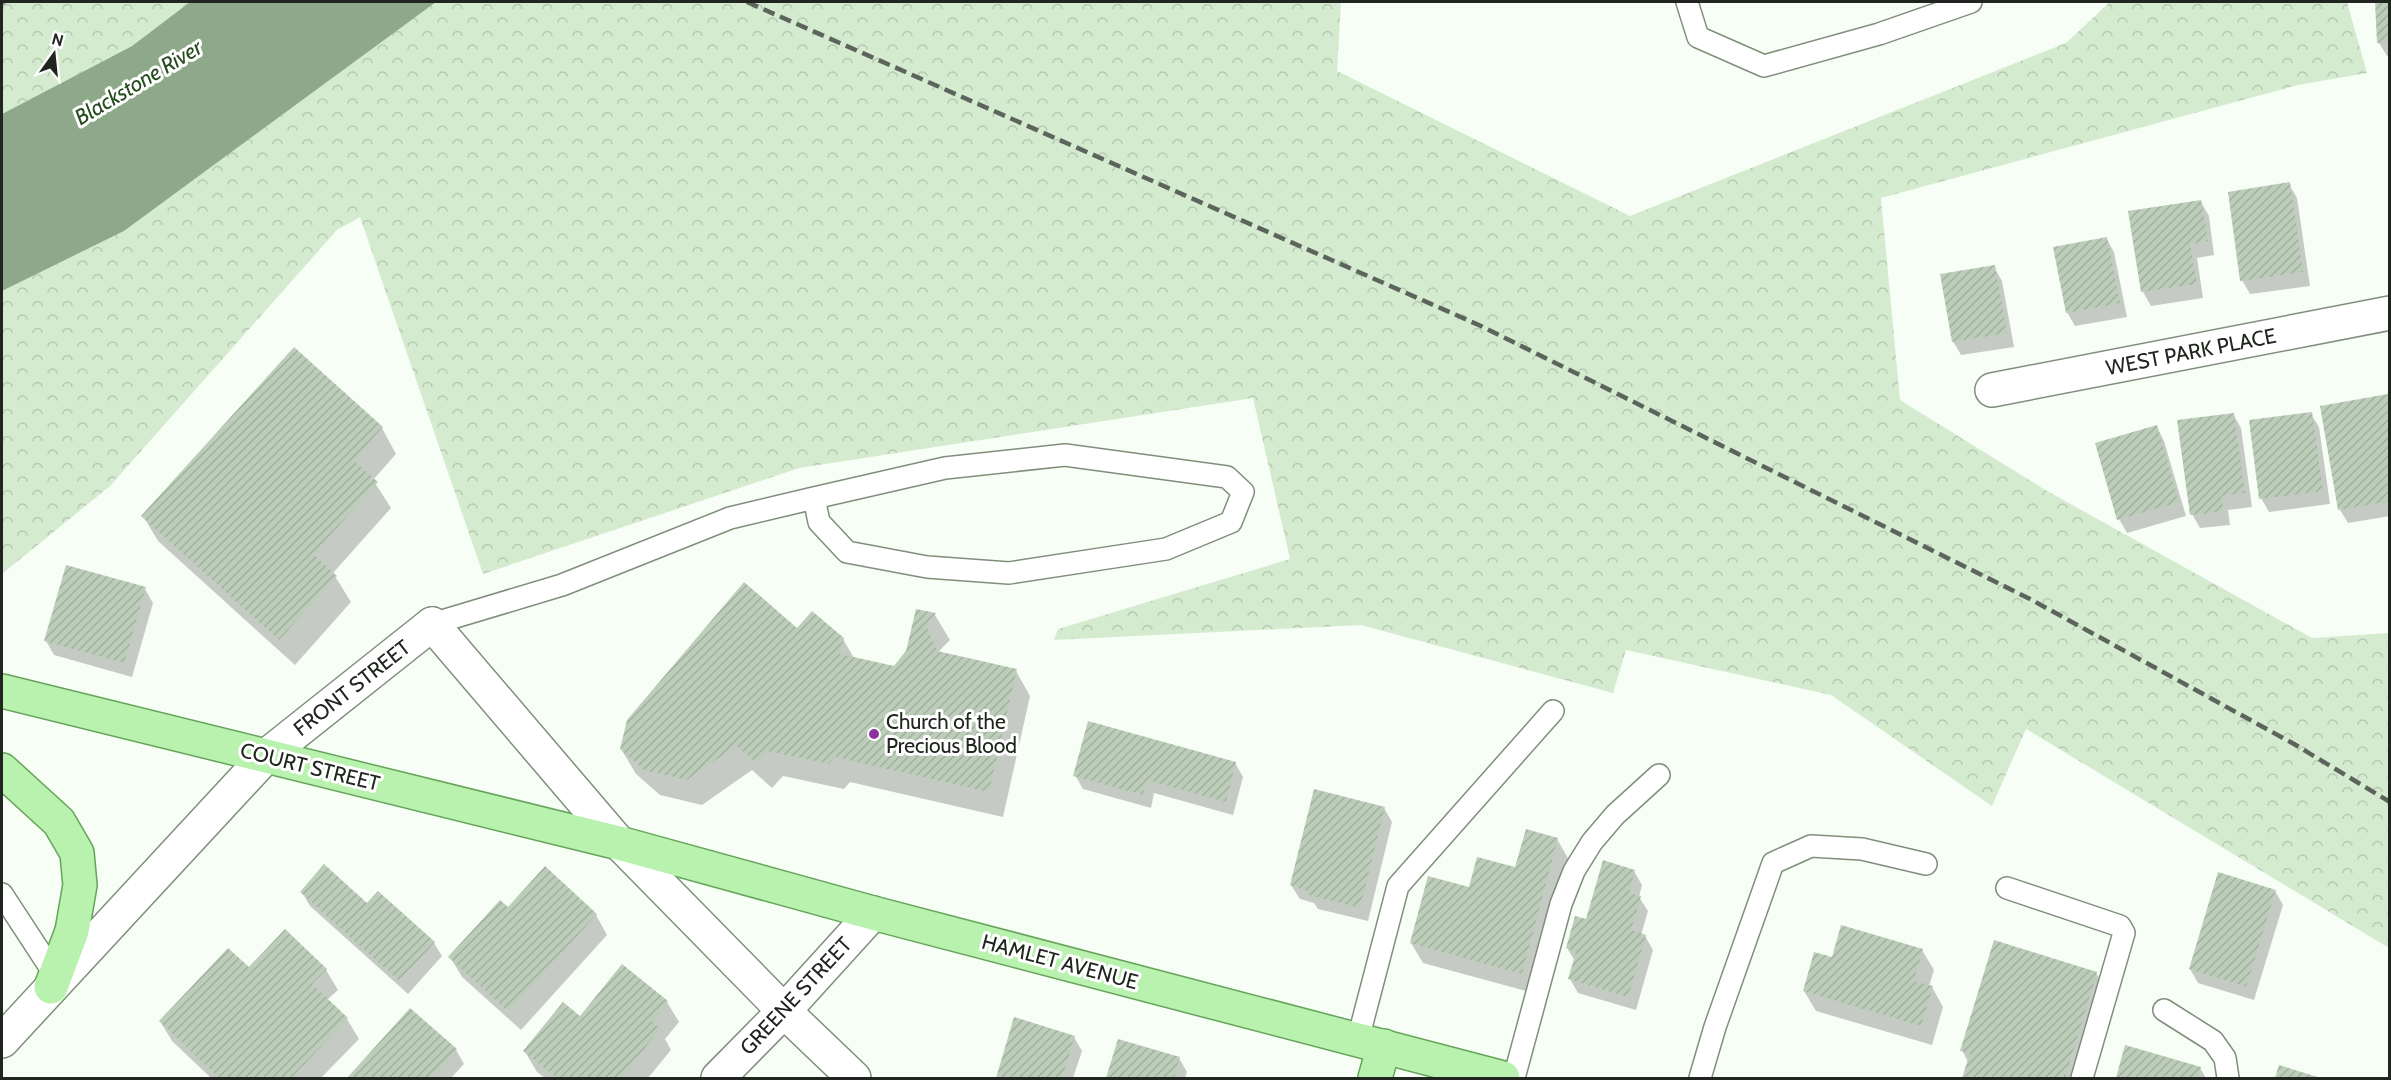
<svg xmlns="http://www.w3.org/2000/svg" width="2391" height="1080" font-family="Cabin,sans-serif">
<style>
.forest{fill:url(#forest-crowns)}
.water{fill:#8ea989}
.shadow{fill:#0003}
.building{fill:url(#building-hatch)}
.lines{fill:none;stroke-linecap:round;stroke-linejoin:round}
.service-casing{stroke:#7f8f7b;stroke-width:24}
.minor-casing{stroke:#7f8f7b;stroke-width:36}
.tertiary-casing{stroke:#7f8f7b;stroke-width:36}
.secondary-casing{stroke:#7f8f7b;stroke-width:36}
.primary-casing{stroke:#65a45a;stroke-width:36}
.path{stroke:#838a82;stroke-width:4;stroke-dasharray:3 4.5;stroke-linecap:butt}
.service{stroke:#fff;stroke-width:21}
.minor{stroke:#fff;stroke-width:33}
.tertiary{stroke:#fff;stroke-width:33}
.secondary{stroke:#fff;stroke-width:33}
.primary{stroke:#b9f1af;stroke-width:33}
.rail{stroke:#5d645c;stroke-width:4.5;stroke-dasharray:12 6;stroke-linecap:butt}
.poi-dot{fill:#8c329e;stroke:#fff;stroke-width:2}
.labels{text-anchor:middle;stroke-width:6;stroke-linejoin:round;paint-order:stroke}
.street-label{font-size:21px;fill:#20261f;stroke:#fff}
.poi-label{font-size:21px;fill:#20261f;stroke:#fff;text-anchor:start}
.water-label{font-size:22px;font-style:italic;fill:#254c1e;stroke:#fff}
</style>
<defs>
<pattern id="forest-crowns" width="20" height="18" patternUnits="userSpaceOnUse" patternTransform="scale(1.5)"><rect width="20" height="18" fill="#d4ebcf"/><path d="M2 6a3 3 0 1 1 6 0M12 15a3 3 0 1 1 6 0" fill="none" stroke="#b6c9b1"/></pattern>
<pattern id="building-hatch" width="6" height="6" patternUnits="userSpaceOnUse" patternTransform="scale(1.5)"><rect width="6" height="6" fill="#bcceb9"/><path d="M-1 1l2-2M0 6l6-6M5 7l2-2" fill="none" stroke="#a1b19f"/></pattern>
</defs>
<rect width="100%" height="100%" fill="#f7fef5"/>
<g class="forest">
<polygon points="2,2 190,2 132,46 2,114"/>
<polygon points="436,2 1341,2 1337,71 1630,216 2066,43 2110,2 2347,2 2367,73 2298,85 1881,198 1900,400 2047,491 2312,638 2389,633 2389,948 2026,729 1992,806 1831,695 1626,650 1613,693 1361,625 1054,640 1058,629 1290,559 1253,398 799,468 483,574 360,217 337,230 110,486 2,574 2,291 124,231"/>
</g>
<polygon class="water" points="190,2 436,2 124,231 2,291 2,114 132,46"/>
<g class="shadow">
<polygon points="2377,2 2390,2 2390,56 2387,56 2379,43"/>
<polygon points="2289,184 2297,198 2310,286 2250,294 2242,280"/>
<polygon points="2201,202 2209,216 2214,255 2197,258 2203,298 2151,306 2143,292 2130,213"/>
<polygon points="2106,238 2114,252 2127,317 2075,326 2067,312"/>
<polygon points="1994,267 2002,281 2014,347 1961,355 1953,341"/>
<polygon points="2388,396 2390,399 2390,516 2348,523 2340,510"/>
<polygon points="2233,414 2241,428 2252,507 2228,510 2230,525 2200,528 2192,514"/>
<polygon points="2311,414 2319,427 2330,504 2269,512 2261,498"/>
<polygon points="2157,427 2164,441 2186,516 2127,533 2119,519"/>
<polygon points="382,428 396,454 373,480 391,508 333,573 351,602 295,665 158,541 143,516"/>
<polygon points="145,589 153,603 132,677 54,655 46,641"/>
<polygon points="917,610 935,615 950,640 939,651 940,653 1016,671 1030,696 1003,817 850,782 844,789 783,776 772,788 752,770 702,805 660,795 636,774 621,749 797,630 843,639 854,658 894,667 907,652"/>
<polygon points="1235,763 1243,777 1233,815 1154,793 1151,808 1083,789 1075,775"/>
<polygon points="1384,808 1392,822 1368,921 1318,909 1314,903 1300,899 1291,885"/>
<polygon points="1557,839 1569,860 1533,993 1423,963 1411,943 1470,889 1516,869"/>
<polygon points="1634,871 1642,885 1639,897 1648,911 1641,935 1645,936 1653,950 1636,1010 1578,993 1570,979 1575,961 1567,948 1587,921"/>
<polygon points="2275,891 2283,905 2254,1000 2198,983 2190,969"/>
<polygon points="302,892 367,905 434,943 442,956 408,994 310,906"/>
<polygon points="508,910 596,915 607,935 521,1030 462,977 450,957"/>
<polygon points="1922,950 1934,970 1929,986 1932,987 1943,1007 1932,1045 1816,1011 1804,991 1833,959"/>
<polygon points="249,969 326,970 338,990 327,1000 347,1019 359,1039 321,1078 211,1078 172,1041 160,1021"/>
<polygon points="2096,973 2108,993 2082,1078 1964,1078 1968,1062 1962,1050"/>
<polygon points="667,1002 679,1022 665,1039 671,1050 648,1078 545,1078 537,1072 525,1052 580,1018"/>
<polygon points="411,1010 456,1050 464,1064 451,1078 349,1078"/>
<polygon points="1015,1019 1074,1037 1082,1051 1073,1078 998,1078"/>
<polygon points="1119,1040 1179,1058 1187,1072 1185,1078 1108,1078"/>
<polygon points="2126,1047 2200,1068 2206,1078 2117,1078"/>
<polygon points="2280,1067 2318,1078 2276,1078"/>
</g>
<g class="building">
<polygon points="2375,2 2390,2 2390,42 2377,43"/>
<polygon points="2290,182 2303,272 2240,281 2228,192"/>
<polygon points="2201,200 2208,241 2190,244 2197,284 2141,292 2128,211"/>
<polygon points="2107,237 2120,303 2066,313 2053,247"/>
<polygon points="1995,265 2007,333 1952,342 1940,274"/>
<polygon points="294,347 383,427 353,460 378,482 313,554 337,576 279,640 141,516"/>
<polygon points="2388,394 2390,501 2338,510 2320,406"/>
<polygon points="2312,412 2323,491 2259,499 2249,420"/>
<polygon points="2234,413 2245,493 2221,496 2224,511 2190,515 2177,420"/>
<polygon points="2157,425 2179,502 2117,520 2095,443"/>
<polygon points="66,565 146,587 124,663 44,641"/>
<polygon points="744,582 797,628 812,611 844,638 840,654 894,666 906,651 916,609 936,613 926,625 937,651 1017,669 989,792 835,757 829,764 768,751 757,763 736,746 687,780 644,770 620,749 627,720"/>
<polygon points="1088,721 1236,762 1226,802 1147,780 1143,795 1073,776"/>
<polygon points="1314,789 1385,807 1360,908 1308,895 1309,891 1290,885"/>
<polygon points="1526,829 1558,838 1522,974 1410,943 1428,876 1469,887 1477,857 1515,867"/>
<polygon points="1603,860 1635,870 1629,893 1641,896 1631,930 1646,935 1628,997 1568,979 1576,952 1566,948 1575,916 1586,919"/>
<polygon points="324,864 367,903 378,891 435,942 399,981 300,892"/>
<polygon points="545,866 597,914 508,1011 448,957 500,900 508,907"/>
<polygon points="2218,872 2276,890 2246,987 2189,969"/>
<polygon points="1841,925 1923,949 1914,981 1933,986 1921,1026 1803,991 1814,952 1832,957"/>
<polygon points="285,929 327,969 312,984 348,1018 291,1078 219,1078 159,1021 228,948 249,967"/>
<polygon points="1994,940 2097,972 2065,1078 1962,1078 1970,1053 1960,1051"/>
<polygon points="622,964 668,1001 652,1021 660,1029 621,1078 557,1078 523,1051 563,1002 580,1016"/>
<polygon points="410,1008 457,1049 431,1078 347,1078"/>
<polygon points="1014,1017 1075,1036 1062,1078 996,1078"/>
<polygon points="1118,1039 1180,1057 1174,1078 1106,1078"/>
<polygon points="2125,1045 2201,1067 2198,1078 2116,1078"/>
<polygon points="2279,1065 2321,1078 2275,1078"/>
</g>
<g class="lines">
<defs>
<g id="service">
<polyline points="1687,2 1698,37 1764,66 1879,34 1971,2"/>
<polyline points="432,624 562,585 730,518 814,498 819,522 847,552 927,567 1009,573 1166,549 1231,522 1243,492 1227,477 1065,455 945,468 814,498"/>
<polyline points="2007,888 2120,926 2124,933 2082,1078"/>
<polyline points="2,894 55,975"/>
<polyline points="2164,1010 2213,1041 2225,1058 2228,1078"/>
<polyline points="1358,1039 1398,886 1553,711"/>
<polyline points="1514,1078 1561,904 1574,871 1592,842 1615,815 1659,775"/>
<polyline points="1700,1078 1715,1027 1773,863 1811,846 1862,849 1926,864"/>
</g>
<g id="minor">
<polyline points="1992,390 2390,313"/>
<polyline points="432,624 619,843 784,1011"/>
</g>
<g id="tertiary">
<polyline points="784,1011 854,1078"/>
<polyline points="2,1041 266,756 432,624"/>
</g>
<polyline id="secondary" points="718,1078 784,1011 873,913"/>
<g id="primary">
<polyline points="2,691 619,843 873,913 1503,1078"/>
<polyline points="2,770 59,822 77,853 80,885 72,931 51,987"/>
<polyline points="1375,1078 1384,1046"/>
</g>
</defs>
<use href="#service" class="service-casing"/>
<use href="#minor" class="minor-casing"/>
<use href="#tertiary" class="tertiary-casing"/>
<use href="#secondary" class="secondary-casing"/>
<use href="#primary" class="primary-casing"/>
<polyline class="path" points="2,3 6,2"/>
<use href="#service" class="service"/>
<use href="#minor" class="minor"/>
<use href="#tertiary" class="tertiary"/>
<use href="#secondary" class="secondary"/>
<use href="#primary" class="primary"/>
<polyline class="rail" points="747,2 1481,326 2030,599 2294,744 2390,802"/>
</g>
<circle class="poi-dot" cx="874" cy="734" r="6"/>
<g class="labels">
<g class="street-label">
<text transform="translate(2191 352) rotate(-11)" y="7">WEST PARK PLACE</text>
<text transform="translate(352 688) rotate(-38)" y="7">FRONT STREET</text>
<text transform="translate(310 767) rotate(14)" y="7">COURT STREET</text>
<text transform="translate(1060 962) rotate(15)" y="7">HAMLET AVENUE</text>
<text transform="translate(796 996) rotate(-47)" y="7">GREENE STREET</text>
</g>
<g class="poi-label">
<text x="886" y="729">Church of the<tspan x="886" dy="24">Precious Blood</tspan></text>
</g>
<g class="water-label">
<text transform="translate(138 82) rotate(-31)" y="8">Blackstone River</text>
</g>
</g>
<rect width="2391" height="1080" fill="none" stroke="#20261f" stroke-width="6"/>
<g transform="translate(54 54) rotate(15)" stroke="#ffffff" stroke-width="4.5" paint-order="stroke">
<path d="M0-4.5L10 22L0 15L-10 22Z" fill="#20261f"/>
<text y="-9" font-size="16" font-weight="bold" text-anchor="middle" fill="#20261f">N</text>
</g>
</svg>
